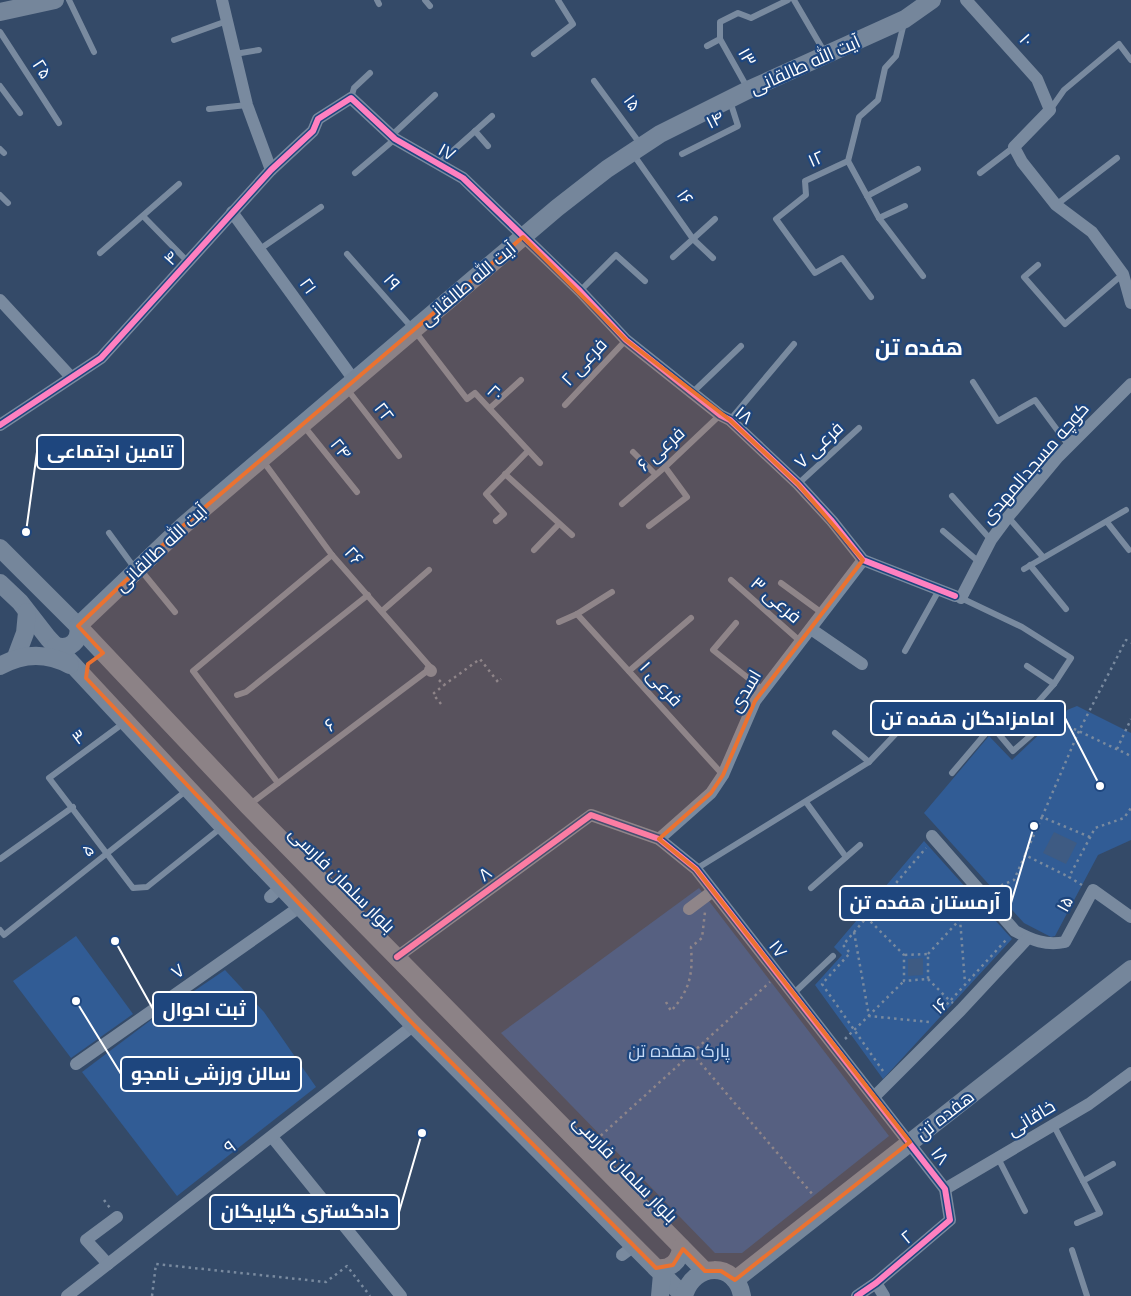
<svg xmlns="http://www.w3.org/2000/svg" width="1131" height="1296" font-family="'Space Grotesk',Cairo,sans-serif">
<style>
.green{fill:#315c95}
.water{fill:#3e5b83}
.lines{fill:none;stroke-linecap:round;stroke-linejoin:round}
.path{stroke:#798a9f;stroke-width:2.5;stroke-dasharray:2.5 4;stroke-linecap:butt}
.lane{stroke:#798a9f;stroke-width:6}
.street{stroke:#798a9f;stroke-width:12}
.secondary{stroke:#75869b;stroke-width:18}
.cycleway-casing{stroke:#1e467e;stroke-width:9}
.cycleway{stroke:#ff80c0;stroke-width:6}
.marked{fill:#eb7230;fill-opacity:0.2;stroke:#eb7230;stroke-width:4;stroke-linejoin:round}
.labels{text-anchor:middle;stroke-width:4.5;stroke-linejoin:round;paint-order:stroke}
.street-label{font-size:18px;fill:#fff;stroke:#1e467e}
.park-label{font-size:18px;fill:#c5daf6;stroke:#1e467e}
.district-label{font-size:22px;font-weight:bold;fill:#fff;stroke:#1e467e}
.leader{fill:none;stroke:#fff;stroke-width:2}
.callout-dot{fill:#fff;stroke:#1e467e;stroke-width:2}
.callout{fill:#1e467e;stroke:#fff;stroke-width:2}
.callout-label{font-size:19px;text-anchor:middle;font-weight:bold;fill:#fff}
</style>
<rect width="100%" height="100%" fill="#344a68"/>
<g class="green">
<polygon points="1077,706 1131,733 1131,840 1098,855 1055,936 1051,937 1024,923 924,813 989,736 1012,760 1048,726 1056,731 1067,710"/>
<polygon points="924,841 1012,939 883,1079 815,985 842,955 834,947"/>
<polygon points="699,888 889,1136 742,1253 715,1253 501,1033"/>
<polygon points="76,936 133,1014 71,1058 13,981"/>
<polygon points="225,970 264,1012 316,1087 177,1196 82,1072 151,1020"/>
</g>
<g class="water">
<polygon points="1054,832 1077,843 1066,864 1043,853"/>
<polygon points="923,958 923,975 908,976 908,959"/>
</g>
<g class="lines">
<g class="path">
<polyline points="439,680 444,685 480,659 498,682 501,679"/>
<polyline points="441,704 433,694 444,685"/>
<polyline points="1068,726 1131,756"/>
<polyline points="1117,749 1131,719"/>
<polyline points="1042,817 1025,855 1069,877"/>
<polyline points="1090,837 1042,817 1079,731 1126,640 1131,643"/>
<polyline points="1082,885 1069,877 1095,828 1124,818 1131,808"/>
<polyline points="995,888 1014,880 1025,855"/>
<polyline points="885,895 960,919 965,983"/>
<polyline points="866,917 904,955 904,981 928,979 928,954 904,955"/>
<polyline points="854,932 869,1016 929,1022"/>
<polyline points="928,954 975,903"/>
<polyline points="928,979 950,1001 1006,940"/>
<path d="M666,1002L671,1011C690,990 693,974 691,947L702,938L705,912"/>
<polyline points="938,1014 950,1001 953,1003"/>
<polyline points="845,1039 904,981"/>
<polyline points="692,1053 814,1196"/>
<polyline points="883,1071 822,984 850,953 843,945 926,848"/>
<polyline points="596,1140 770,982"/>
<polyline points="104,1200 110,1208"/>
<polyline points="152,1296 156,1264 326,1282 347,1266 370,1296"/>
</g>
<g class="lane">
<polyline points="69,0 94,52"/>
<polyline points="377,0 379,4"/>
<polyline points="425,0 430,6"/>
<polyline points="794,0 825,53"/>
<polyline points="0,32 59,123"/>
<polyline points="720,39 748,89"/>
<polyline points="174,40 227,21"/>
<polyline points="707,46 720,39 720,22 738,13 751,18 788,0"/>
<polyline points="235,54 259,50"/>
<polyline points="534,54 573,24 558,0"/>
<polyline points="594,81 641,145"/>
<polyline points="0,86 20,113"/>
<polyline points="351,98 354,88 370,73"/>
<polyline points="209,109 247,105"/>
<polyline points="1050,110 1064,90 1119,44 1131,60"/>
<polyline points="475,131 488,146"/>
<polyline points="391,136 435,95"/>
<polyline points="0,149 4,153"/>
<polyline points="633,154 693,239 713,258"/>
<polyline points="682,154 738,126 730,101"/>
<polyline points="848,161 879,218 923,276"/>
<polyline points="438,164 492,116"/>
<polyline points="355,173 395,139"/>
<polyline points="980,173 1014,147"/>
<polyline points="0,195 8,203"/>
<polyline points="867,196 918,169"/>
<polyline points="1056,205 1117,158"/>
<polyline points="143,216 188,262"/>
<polyline points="879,218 905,206"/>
<polyline points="260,249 321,207"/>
<polyline points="100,253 179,184"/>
<polyline points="347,254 414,330 467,399 475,393 540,463"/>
<polyline points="673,257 715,219"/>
<polyline points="1038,265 1024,277 1065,324 1123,274"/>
<polyline points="580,291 616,255 645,281"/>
<polyline points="871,297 842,258 815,273 776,219 806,195 805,181 848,161 859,117 878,100 885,68 896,56 904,23"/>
<polyline points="973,382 998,421 1035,400 1069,446"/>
<polyline points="347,389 399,456"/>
<polyline points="693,392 741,346"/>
<polyline points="565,405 626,340"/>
<polyline points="490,408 521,380"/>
<polyline points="730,420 794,344"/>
<polyline points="303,425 357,492"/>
<polyline points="633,452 655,474"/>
<polyline points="505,474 572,535"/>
<polyline points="798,484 859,428"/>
<polyline points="952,496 991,540"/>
<polyline points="622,504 665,467 720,415"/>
<polyline points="1008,517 1043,557"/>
<polyline points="496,521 504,514 486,494 528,451"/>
<polyline points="1107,522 1129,550"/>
<polyline points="649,526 687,497 665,467"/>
<polyline points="943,531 979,562"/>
<polyline points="109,533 136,570"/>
<polyline points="534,550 558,525"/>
<polyline points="1030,565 1066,609"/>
<polyline points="139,568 175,612"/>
<polyline points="1024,569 1126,510"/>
<polyline points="731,580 801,642"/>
<polyline points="781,583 822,613"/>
<polyline points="961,598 1022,627 1071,658 1054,684 1031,710"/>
<polyline points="382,611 429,570"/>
<polyline points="577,614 723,775"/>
<polyline points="559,622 577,614 612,592"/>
<polyline points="736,623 713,650 763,690"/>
<polyline points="905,651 939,590"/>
<polyline points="1027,666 1054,684"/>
<polyline points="629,671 691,618"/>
<polyline points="237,695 246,692 368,595"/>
<polyline points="1040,701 1060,722"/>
<polyline points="125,722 49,778 133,888 147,887 222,827"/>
<polyline points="835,733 869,762"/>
<polyline points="952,773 992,726 1013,751 1053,716"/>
<polyline points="278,783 193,671 332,555"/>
<polyline points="806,802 846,857"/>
<polyline points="249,805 431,668 332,555 263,461"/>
<polyline points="0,859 73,807"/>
<polyline points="696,869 869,762 924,704"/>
<polyline points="811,888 860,845"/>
<polyline points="0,930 4,935 187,790"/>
<polyline points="794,993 833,956"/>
<polyline points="1054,1126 1100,1213 1077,1223"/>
<polyline points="998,1158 1025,1211"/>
<polyline points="1083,1181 1113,1164"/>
<polyline points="1072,1250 1087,1296"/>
</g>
<g class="street">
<polyline points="222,0 247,105 271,170"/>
<polyline points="966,0 1037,79 1050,110 1014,147 1022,162 1056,205 1092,232 1123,274 1131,303"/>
<polyline points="232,212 354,380"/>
<polyline points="0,300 71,377"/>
<polyline points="0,425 101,358 271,170 313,131 318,119 351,98 395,139 463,178 580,291 626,340 720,415 730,420 798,484 832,521 863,560 955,596"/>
<polyline points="961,598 991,540 1008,517 1058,457 1131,384"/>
<polyline points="811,629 862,664"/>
<polyline points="430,670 431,671"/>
<path d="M932,836L1015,931C1032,940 1046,946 1065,942L1093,890L1131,917"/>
<polyline points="659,839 711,793 723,775 755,701 863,560"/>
<polyline points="270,897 282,886"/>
<polyline points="689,909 713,891"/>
<polyline points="397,957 591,815 659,839 696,869 945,1189 950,1220 876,1283 857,1296"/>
<polyline points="76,1064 301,906"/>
<polyline points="875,1096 961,1010 1028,938"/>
<polyline points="272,1137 401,1296"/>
<polyline points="945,1189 1089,1104 1131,1073"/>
<polyline points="622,1255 634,1246"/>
<polyline points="108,1264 86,1240 117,1217"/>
<polyline points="876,1283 884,1296"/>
<polyline points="67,1296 414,1025"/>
</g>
<g class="secondary">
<polyline points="0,12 55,0"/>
<polyline points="0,548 78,626 248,806 705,1271"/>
<polyline points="0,583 20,602 48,638 223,826 414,1025 684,1296"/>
<path d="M56,646C70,650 81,641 78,626L184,525L557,208L607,169L660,134L748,90L905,19L932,0"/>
<polyline points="16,657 25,633 27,612"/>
<path d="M0,666C23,653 46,652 70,665"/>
<path d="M656,1268C671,1270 680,1261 681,1247"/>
<polyline points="735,1280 1131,969"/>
<polyline points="660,1296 662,1274"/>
<path d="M684,1296C693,1262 736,1261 742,1296"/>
</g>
<defs>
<g id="cycleway">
<polyline points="0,425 101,358 271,170 313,131 318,119 351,98 395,139 463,178 580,291 626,340 720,415 730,420 798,484 832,521 863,560 955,596"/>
<polyline points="397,957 591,815 659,839 696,869 945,1189 950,1220 876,1283 857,1296"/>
</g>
</defs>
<use href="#cycleway" class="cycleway-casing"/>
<use href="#cycleway" class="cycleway"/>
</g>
<path class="marked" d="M523,237L626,340L730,420L798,484L863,560L755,701L723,775L711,793L659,839L696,869L910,1142L735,1280L721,1271H705L683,1249L673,1265L656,1268L414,1025L86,678L88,664L103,653L78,626L184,525Z"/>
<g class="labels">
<g class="street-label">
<text transform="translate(1026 40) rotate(48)" y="6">۱۰</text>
<text transform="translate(747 57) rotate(61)" y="6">۱۳</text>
<text transform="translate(805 65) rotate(-24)" y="6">آیت الله طالقانی</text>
<text transform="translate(42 69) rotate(57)" y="6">۲۵</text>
<text transform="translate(632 103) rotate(54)" y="6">۱۵</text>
<text transform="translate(715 120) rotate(-27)" y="6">۱۴</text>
<text transform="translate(447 152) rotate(29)" y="6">۱۷</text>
<text transform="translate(816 159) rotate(-24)" y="6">۱۲</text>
<text transform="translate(685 197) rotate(55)" y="6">۱۶</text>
<text transform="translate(171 258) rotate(-48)" y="6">۴</text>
<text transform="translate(392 282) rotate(49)" y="6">۱۹</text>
<text transform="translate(468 284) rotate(-40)" y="6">آیت الله طالقانی</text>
<text transform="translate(308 286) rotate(54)" y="6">۲۱</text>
<text transform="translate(584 362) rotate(-47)" y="6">فرعی ۲</text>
<text transform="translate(495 393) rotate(43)" y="6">۲۰</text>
<text transform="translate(384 412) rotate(52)" y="6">۲۲</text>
<text transform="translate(744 415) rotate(39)" y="6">۱۸</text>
<text transform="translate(819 445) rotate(-43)" y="6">فرعی ۷</text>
<text transform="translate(341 449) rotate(51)" y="6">۲۴</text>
<text transform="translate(661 449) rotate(-42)" y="6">فرعی ۶</text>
<text transform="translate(1035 463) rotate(-49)" y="6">کوچه مسجدالمهدی</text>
<text transform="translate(161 548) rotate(-43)" y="6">آیت الله طالقانی</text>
<text transform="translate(354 556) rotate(48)" y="6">۲۶</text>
<text transform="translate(776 600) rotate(41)" y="6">فرعی ۳</text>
<text transform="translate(661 684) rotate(48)" y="6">فرعی ۱</text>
<text transform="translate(745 691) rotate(-59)" y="6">اسدی</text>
<text transform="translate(330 725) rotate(-37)" y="6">۶</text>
<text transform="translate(79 737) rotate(-36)" y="6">۳</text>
<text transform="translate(88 850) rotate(-38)" y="6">۵</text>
<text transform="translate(485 874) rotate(-36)" y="6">۸</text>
<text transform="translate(342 880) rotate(45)" y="6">بلوار سلمان فارسی</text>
<text transform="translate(1065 904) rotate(-62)" y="6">۱۵</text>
<text transform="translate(778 949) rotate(52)" y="6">۱۷</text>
<text transform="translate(178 971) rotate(-35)" y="6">۷</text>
<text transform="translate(940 1006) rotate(-45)" y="6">۱۶</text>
<text transform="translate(945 1115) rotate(-38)" y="6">هفده تن</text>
<text transform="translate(1031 1118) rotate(-31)" y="6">خاقانی</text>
<text transform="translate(230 1147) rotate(-38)" y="6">۹</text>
<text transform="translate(940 1156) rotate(52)" y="6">۱۸</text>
<text transform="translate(625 1169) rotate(46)" y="6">بلوار سلمان فارسی</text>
<text transform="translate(907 1237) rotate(-40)" y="6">۲</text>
</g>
<g class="park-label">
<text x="679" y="1057">پارک هفده تن</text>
</g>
<g class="district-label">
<text x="919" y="355">هفده تن</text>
</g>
</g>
<path class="leader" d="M26 532L37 452M1100 786L1065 718M1034 826L1011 903M115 941L153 1009M76 1001L121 1074M422 1133L399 1212"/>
<g class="callout-dot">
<circle cx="26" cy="532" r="5"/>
<circle cx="1100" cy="786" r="5"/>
<circle cx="1034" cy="826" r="5"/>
<circle cx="115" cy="941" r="5"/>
<circle cx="76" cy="1001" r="5"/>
<circle cx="422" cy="1133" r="5"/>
</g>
<g class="callout">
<rect x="37" y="435" width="146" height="34" rx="5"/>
<rect x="871" y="701" width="194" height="34" rx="5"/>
<rect x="840" y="886" width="171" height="34" rx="5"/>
<rect x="153" y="992" width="103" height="34" rx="5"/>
<rect x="121" y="1057" width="180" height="34" rx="5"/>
<rect x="210" y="1195" width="189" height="34" rx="5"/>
</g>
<g class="callout-label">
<text x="110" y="458">تامین اجتماعی</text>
<text x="968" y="725">امامزادگان هفده تن</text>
<text x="925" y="909">آرمستان هفده تن</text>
<text x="204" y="1016">ثبت احوال</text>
<text x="211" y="1080">سالن ورزشی نامجو</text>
<text x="305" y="1218">دادگستری گلپایگان</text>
</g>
</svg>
